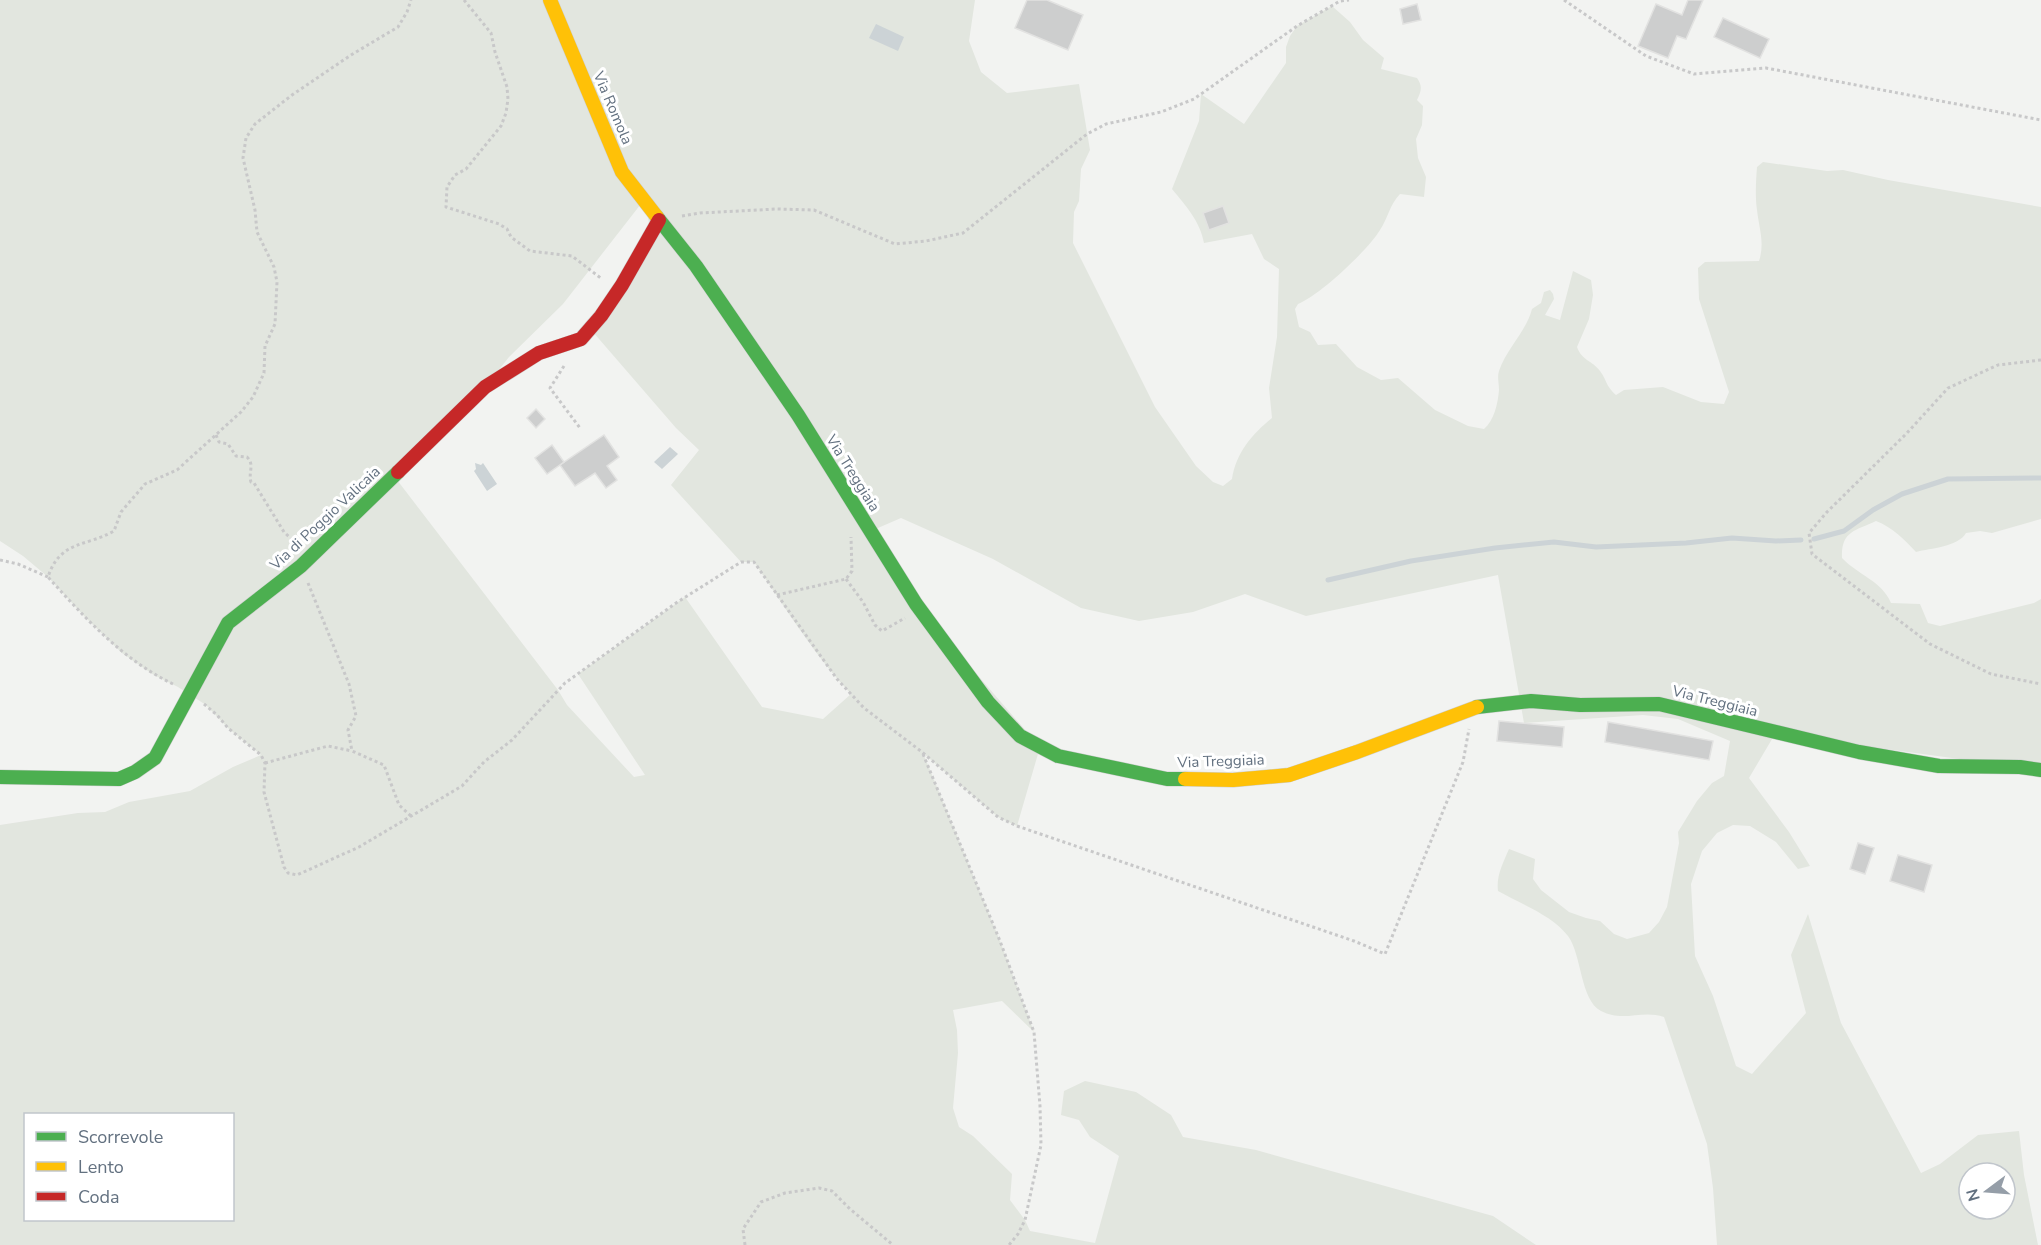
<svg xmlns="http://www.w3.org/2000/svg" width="2041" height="1245" font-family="'Nunito Sans',sans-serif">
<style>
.green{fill:#e2e6df;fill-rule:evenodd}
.water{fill:#ccd3d6}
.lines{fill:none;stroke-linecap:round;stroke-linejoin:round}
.stream{stroke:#ccd3d6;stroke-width:5}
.building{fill:#cdcece;stroke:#e2e2e1;stroke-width:1.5}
.fast-casing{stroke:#cecfcf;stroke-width:15}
.slow-casing{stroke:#cecfcf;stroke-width:15}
.jam-casing{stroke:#cecfcf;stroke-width:15}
.path{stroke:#c8c8c9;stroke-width:3;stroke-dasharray:3 3;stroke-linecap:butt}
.fast{stroke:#4caf50;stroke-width:14}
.slow{stroke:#ffc107;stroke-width:14}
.jam{stroke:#c62828;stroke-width:14}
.labels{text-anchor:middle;stroke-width:6;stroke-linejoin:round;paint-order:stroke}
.street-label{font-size:15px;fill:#637180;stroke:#fff}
</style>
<rect width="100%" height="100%" fill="#f2f3f1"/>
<path class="green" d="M0,0H975L969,41L981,72L1007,93L1079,84L1090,150L1081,169L1079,201L1074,212L1073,243L1155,407L1196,466L1213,482L1223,486L1232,479C1236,453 1252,434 1272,418L1269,388L1277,337L1279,269L1264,259L1252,234L1204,243C1200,221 1186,206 1172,189L1199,121L1201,94L1244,124L1286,63V47L1290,36L1297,26L1332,6L1350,22L1363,40L1384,58L1381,69L1417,78C1423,86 1421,92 1417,100L1423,106L1422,125L1416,139L1418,158L1426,177L1424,197L1400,194C1390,204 1388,218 1380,230C1368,250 1319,296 1298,304L1295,309L1299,327L1310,332L1318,345L1336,344L1357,367L1381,380L1398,378L1435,410L1468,426L1484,429C1494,421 1498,403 1499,390C1499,383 1497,377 1499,371C1507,348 1526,332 1532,309L1541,303L1544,292L1550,290L1553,294L1554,299L1545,315L1560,320L1573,271L1591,280L1593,295L1589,319L1577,347C1582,361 1592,360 1600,371C1607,380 1605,385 1616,395L1624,390L1663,387L1701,402L1724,404L1729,392L1699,299L1698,268L1705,262L1759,261C1765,243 1759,228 1757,210C1755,196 1756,181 1757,167L1763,162L1827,171L1843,170L1888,180L2041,207V519L1992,533L1980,531L1966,533C1958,547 1931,548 1916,552C1905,540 1892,527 1876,521C1855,531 1841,531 1842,558C1858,575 1882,581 1891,603L1920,604L1928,623L1940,626L2034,603L2041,599V770L1775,734L1749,778L1789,832L1810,866L1798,869L1776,842L1750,826L1733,825L1717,833L1702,851L1691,884L1695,956L1713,996L1736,1066L1752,1074L1806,1013L1791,955L1808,914L1841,1023L1921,1173L1940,1164L1978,1135L2019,1131L2024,1175L2038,1245H1717L1713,1188L1707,1144L1664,1017C1641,1009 1624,1023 1601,1011C1580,1000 1582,955 1568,936C1552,915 1521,904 1498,891C1496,876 1503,863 1509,849L1535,859L1533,879L1541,890L1569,912L1586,918L1600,921L1614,934L1627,939L1649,933L1659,922L1667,907L1679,843L1678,832L1697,801L1712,783L1724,776L1730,741L1678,719L1643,715L1524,723L1498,575L1306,616L1245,594L1193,612L1139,621L1081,608L993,559L901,518L871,531L916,604L1040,747L1017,826L998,817L923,753L1000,941L1034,1032L1002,1001L953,1010L957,1030L958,1053L953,1108L959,1127L973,1136L1012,1174L1010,1200L1025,1220L1030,1231L1095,1243L1119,1156L1090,1137L1079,1120L1061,1115L1064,1091L1085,1081L1136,1092L1171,1115L1183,1137L1256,1150L1493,1216L1536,1245H0V825L78,813L105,812L129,802L190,791L233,767L261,755L228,728L206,705L178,687L154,675L122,653L85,617L48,577L23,556L0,541ZM644,200L653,241L593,332L676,428L699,450L671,485L741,562H754C785,607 814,655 851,694L823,719L762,707L685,597L578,674L645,775L634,777L567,705L558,690L394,476L485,387L509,357L563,304ZM1223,206L1229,223L1209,230L1203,213ZM26,1114H232V1220H26ZM1969,1173H2005V1209H1969Z"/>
<g class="water">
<polygon points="876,24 904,37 898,51 869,38"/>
<polygon points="670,447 678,454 662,469 654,462"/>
<polygon points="475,463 481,465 483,463 497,484 487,491 474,471 476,469"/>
</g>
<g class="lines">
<g class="stream">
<polyline points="1814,539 1844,531 1873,510 1902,494 1948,479 2041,478"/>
<polyline points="1328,580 1411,561 1495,548 1554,542 1596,547 1686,543 1732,538 1776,541 1801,540"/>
</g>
</g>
<g class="building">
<polygon points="1027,0 1047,0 1083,15 1068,50 1015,28"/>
<polygon points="1688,0 1703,0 1686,39 1677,36 1668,58 1638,46 1656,4 1682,15"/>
<polygon points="1417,4 1421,20 1403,24 1400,9"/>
<polygon points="1723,18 1769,39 1760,58 1714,37"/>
<polygon points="1223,206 1229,223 1209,230 1203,213"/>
<polygon points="536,409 545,419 536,428 527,418"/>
<polygon points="604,435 619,457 607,466 617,480 606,488 595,473 575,486 560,465"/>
<polygon points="552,445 564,462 547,474 535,458"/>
<polygon points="1499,721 1564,727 1562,747 1497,741"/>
<polygon points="1608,722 1713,741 1709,760 1605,742"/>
<polygon points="1858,843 1874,848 1865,874 1850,869"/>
<polygon points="1898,855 1932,865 1924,892 1890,881"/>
</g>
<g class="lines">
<defs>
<g id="fast">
<polyline points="657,217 696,266 798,415 916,604 988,702 1020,736 1058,756 1167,779 1185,779"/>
<polyline points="1477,707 1531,701 1580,705 1659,704 1859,752 1939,766 2020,767 2041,770"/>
<polyline points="0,777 119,779 135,772 155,758 228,623 301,566 398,472"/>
</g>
<g id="slow">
<polyline points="550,0 622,172 657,217"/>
<polyline points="1185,779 1233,780 1289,775 1357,752 1477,707"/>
</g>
<polyline id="jam" points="398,472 485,387 539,353 581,339 601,316 622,285 659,220"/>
</defs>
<use href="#fast" class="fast-casing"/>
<use href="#slow" class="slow-casing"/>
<use href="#jam" class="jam-casing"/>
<g class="path">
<polyline points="464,0 491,33 495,52 507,87 508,99 506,113 501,126 466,169 455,175 447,187 446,207 499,224 507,229 511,237 530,251 572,256 602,279"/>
<polyline points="1564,0 1646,56 1694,74 1766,68 2041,120"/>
<polyline points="682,216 700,213 777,209 814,210 895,244 926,241 963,233 1087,134 1106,124 1161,112 1194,99 1297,26 1340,1 1349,0"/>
<polyline points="2041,360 1998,365 1948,388 1907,433 1827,512 1809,533 1812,554 1930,644 1991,674 2041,684"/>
<polyline points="564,366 550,388 580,428"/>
<path d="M216,435L219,442L228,444L236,456L247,457C255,465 248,472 251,482L254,483L284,532L298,545"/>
<polyline points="0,560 18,564 48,577"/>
<polyline points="846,579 863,602 875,625 882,631 905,618"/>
<polyline points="308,583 349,684 356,716 348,730 352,751 384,765 399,805 411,816"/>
<polyline points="777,595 846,579 852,571 851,537"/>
<path d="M173,684C123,660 85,618 48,577C60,540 86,547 114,531L121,512L145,484L177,470L241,412L253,397L264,373L265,346L275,324L277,282L274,267L257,232L255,210L243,158L246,138L255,124L292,95L351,55L398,27L407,12L411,0"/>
<polyline points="204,704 217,715 228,728 261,755 265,763 264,792 284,867 288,873 297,875 359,847 462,786 484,762 512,740 565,683 676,603 741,562 754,562 837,679 864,708 922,752 998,817 1017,826 1354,941 1385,954 1463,762 1469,729"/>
<polyline points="923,754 1000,941 1034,1032 1040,1106 1041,1145 1025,1220 1018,1234 1009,1245"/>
<polyline points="265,763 328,746 352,751"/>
<polyline points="745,1245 743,1229 761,1202 785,1193 819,1188 832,1191 850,1209 893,1245"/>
</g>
<use href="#fast" class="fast"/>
<use href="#slow" class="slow"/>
<use href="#jam" class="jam"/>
</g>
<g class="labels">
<g class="street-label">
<text transform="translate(613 108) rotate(67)" y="5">Via Romola</text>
<text transform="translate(853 473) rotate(58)" y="5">Via Treggiaia</text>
<text transform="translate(325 518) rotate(-43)" y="5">Via di Poggio Valicaia</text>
<text transform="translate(1715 701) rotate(14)" y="5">Via Treggiaia</text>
<text transform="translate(1221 761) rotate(-2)" y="5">Via Treggiaia</text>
</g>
</g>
<rect x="24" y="1113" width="210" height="108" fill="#ffffff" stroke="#c1c6cc" stroke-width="1.5"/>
<rect x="36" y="1132" width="30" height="9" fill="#4caf50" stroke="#c1c6cc" stroke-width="1.5"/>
<text x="78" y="1143" font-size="18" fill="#637180">Scorrevole</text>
<rect x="36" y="1162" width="30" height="9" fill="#ffc107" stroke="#c1c6cc" stroke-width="1.5"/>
<text x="78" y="1173" font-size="18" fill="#637180">Lento</text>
<rect x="36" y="1192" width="30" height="9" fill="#c62828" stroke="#c1c6cc" stroke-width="1.5"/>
<text x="78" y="1203" font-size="18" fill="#637180">Coda</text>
<g transform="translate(1987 1191) rotate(254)"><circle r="28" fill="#ffffff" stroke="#c1c6cc" stroke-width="1.5"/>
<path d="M0-4.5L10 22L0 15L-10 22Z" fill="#959ea8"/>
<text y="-9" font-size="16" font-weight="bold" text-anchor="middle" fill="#637180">N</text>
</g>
</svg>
